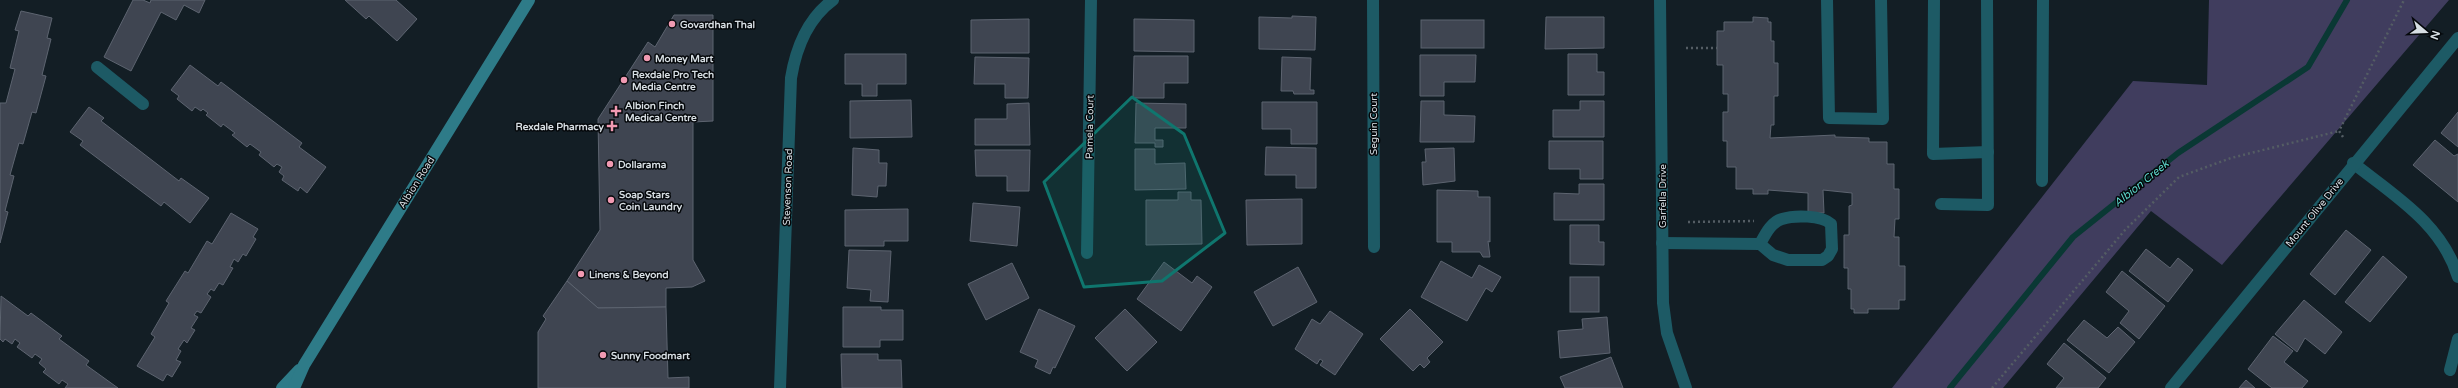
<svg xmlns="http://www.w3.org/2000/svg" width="2458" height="388" font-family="'Varela Round',sans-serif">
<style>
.green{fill:#403d5e}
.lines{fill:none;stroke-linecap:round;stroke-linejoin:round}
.stream{stroke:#0a3834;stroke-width:6}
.building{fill:#3f4551;stroke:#5d6470}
.path{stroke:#545d64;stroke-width:2.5;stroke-dasharray:2 3;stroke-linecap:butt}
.lane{stroke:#1d5a65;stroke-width:12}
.street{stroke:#1d5a65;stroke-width:12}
.secondary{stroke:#2e7b88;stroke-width:12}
.marked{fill:#0f766e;fill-opacity:0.2;stroke:#0f766e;stroke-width:3;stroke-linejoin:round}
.poi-dot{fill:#f19ab2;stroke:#04070a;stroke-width:1.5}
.labels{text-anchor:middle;stroke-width:3;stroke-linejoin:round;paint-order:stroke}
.poi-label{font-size:10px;font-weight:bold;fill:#d7dee3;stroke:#04070a;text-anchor:start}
.street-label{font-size:10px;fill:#d7dee3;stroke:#04070a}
.water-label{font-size:11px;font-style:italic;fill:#5ed8cc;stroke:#04070a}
</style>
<rect width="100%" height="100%" fill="#131e25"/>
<polygon class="green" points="2209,0 2449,0 2222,265 2151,211 2003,388 1892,388 2133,81 2207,85"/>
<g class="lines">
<polyline class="stream" points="1950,388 2073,237 2178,153 2308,67 2347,0"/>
</g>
<g class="building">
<polygon points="133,0 143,0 150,3 151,0 205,0 199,13 184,5 176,20 161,12 131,71 104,57"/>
<polygon points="345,0 396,0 417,19 397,41 369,16 366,19"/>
<polygon points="21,11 52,18 47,38 51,39 42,75 46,76 36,113 32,112 23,144 19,143 10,175 14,176 5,211 8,212 0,243 0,103 6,103 15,69 10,68 19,31 15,30"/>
<polygon points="674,15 713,15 713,121 693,122 693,260 705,281 692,287 666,288 666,307 598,308 567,281 600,230 598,119 648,42 655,47"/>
<polygon points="1292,16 1316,17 1315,50 1259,49 1259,17 1292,18"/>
<polygon points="1546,17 1604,17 1604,48 1545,49"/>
<polygon points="1753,17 1768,18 1768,22 1771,22 1771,41 1774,41 1774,63 1778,63 1778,96 1774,96 1774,125 1771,125 1770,138 1835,135 1835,137 1869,138 1869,142 1887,142 1887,164 1894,164 1894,189 1899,189 1899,219 1895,219 1894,237 1899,237 1899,266 1905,266 1905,300 1899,300 1899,309 1868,309 1868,313 1854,313 1854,309 1851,309 1851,289 1848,289 1848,268 1844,268 1844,235 1849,235 1849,206 1852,205 1852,193 1823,190 1824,213 1808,213 1808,193 1768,190 1768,194 1753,194 1753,189 1736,189 1736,167 1727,167 1727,141 1723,141 1723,112 1728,112 1728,94 1723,94 1723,65 1717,65 1717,31 1724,31 1724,22 1753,22"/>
<polygon points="1029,19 1029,53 971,53 971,20"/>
<polygon points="1134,19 1194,20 1194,52 1134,51"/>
<rect x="1421" y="20" width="63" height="28"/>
<polygon points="845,54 906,54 906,84 877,84 877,96 862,96 862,84 845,84"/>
<polygon points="1568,54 1597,54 1597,72 1604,72 1604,95 1568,95"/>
<polygon points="1420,55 1476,55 1475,82 1444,82 1444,96 1420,96"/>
<polygon points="1134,56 1188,56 1188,83 1164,83 1164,98 1133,98"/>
<polygon points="975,57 1029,58 1028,98 1005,98 1005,84 974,84"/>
<polygon points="1282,57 1311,58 1310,90 1314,90 1314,94 1294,94 1293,91 1281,91"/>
<polygon points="190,65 218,86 221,82 302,143 299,147 326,167 307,193 300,187 298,191 282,180 284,176 279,172 282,167 277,164 274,167 259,155 261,152 250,144 247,147 232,135 235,133 223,124 221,127 206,115 208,113 203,109 201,111 195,107 192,111 177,99 179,96 171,90"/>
<polygon points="911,100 912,137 850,138 850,101"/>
<polygon points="1421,101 1444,101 1444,115 1475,116 1474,142 1420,142"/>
<polygon points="1580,101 1604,101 1604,137 1553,137 1553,110 1580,110"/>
<polygon points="1262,102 1317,102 1317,144 1291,144 1291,129 1262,129"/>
<polygon points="1029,103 1030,145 975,145 975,119 1007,119 1007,104"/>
<polygon points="1136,103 1186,104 1186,128 1155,128 1155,140 1163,140 1163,147 1155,147 1155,143 1135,143"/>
<polygon points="89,107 104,118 101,121 179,181 181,178 209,198 190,223 164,202 161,206 80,145 83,141 70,132"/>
<polygon points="2458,112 2458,147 2441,133"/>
<polygon points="2435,140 2454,156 2458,154 2458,202 2413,165"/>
<polygon points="1549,141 1603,141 1603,179 1580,179 1580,169 1549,169"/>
<polygon points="1266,147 1316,148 1316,188 1296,188 1296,175 1265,175"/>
<polygon points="853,148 879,150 879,163 887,163 886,186 878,186 877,197 852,195"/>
<polygon points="1454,148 1455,181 1423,185 1422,162 1426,162 1425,149"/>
<polygon points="1135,149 1155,149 1155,164 1185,163 1186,189 1135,190"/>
<polygon points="975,150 1030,150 1029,191 1007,191 1007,176 976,176"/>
<polygon points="1579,184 1604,184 1604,220 1554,220 1554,193 1579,194"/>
<polygon points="1437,190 1478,191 1478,197 1490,197 1490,242 1488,241 1490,257 1483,257 1480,252 1452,252 1452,242 1437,242"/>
<polygon points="1178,192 1191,192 1191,200 1201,200 1202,244 1146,245 1146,200 1178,200"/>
<polygon points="1302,199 1302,244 1247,245 1246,200"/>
<polygon points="973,203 1020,207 1017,246 970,241"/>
<polygon points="908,209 908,241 884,241 884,246 845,246 845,210"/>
<polygon points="231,213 258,229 253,237 256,239 246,256 243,254 238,262 234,259 230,267 233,268 223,285 219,283 214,291 211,289 207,294 211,297 201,313 197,311 194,315 198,317 191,328 195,330 187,343 184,340 178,349 181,351 176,360 181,362 172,377 167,374 163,381 137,366 155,337 151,334 169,303 166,301 185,271 188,273 207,241 212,244"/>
<polygon points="1570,225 1599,225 1599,242 1604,242 1604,265 1570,264"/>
<polygon points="2346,230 2371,250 2335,295 2310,274"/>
<polygon points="2146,249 2170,268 2178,258 2193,270 2168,302 2129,271"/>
<polygon points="849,250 891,251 888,302 870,301 871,290 847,288"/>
<polygon points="2383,256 2407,277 2370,322 2345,302"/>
<polygon points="1441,261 1472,278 1479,265 1501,277 1492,292 1486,288 1467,321 1421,297"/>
<polygon points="1164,262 1192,283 1197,276 1212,287 1181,331 1137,299"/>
<polygon points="1012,263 1029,298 986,320 968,284"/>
<polygon points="1298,267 1317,302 1273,326 1254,292"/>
<polygon points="2122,271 2165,306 2139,339 2120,323 2129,311 2106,292"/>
<rect x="1570" y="277" width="29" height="35"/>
<polygon points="567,281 598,308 666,307 668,378 689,377 689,388 538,388 538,332 546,319 543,316"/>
<polygon points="1,296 28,316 31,313 62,336 59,339 89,361 86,365 118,388 65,388 68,384 62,380 59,384 43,372 46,369 39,363 42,359 35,354 32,358 17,347 20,343 15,339 12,344 5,339 3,342 0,339"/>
<polygon points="2304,300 2342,332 2325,354 2305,338 2297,352 2275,334"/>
<polygon points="843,307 881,307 881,310 903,310 903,340 880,340 880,347 843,347"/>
<polygon points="1039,309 1075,326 1055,368 1053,367 1050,374 1035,367 1038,360 1020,352"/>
<polygon points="1125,309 1157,342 1127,371 1095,338"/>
<polygon points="1410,309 1443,342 1427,358 1430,362 1424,368 1420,364 1413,371 1380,339"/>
<polygon points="1330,311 1363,334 1335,375 1320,365 1323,361 1320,359 1317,364 1295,349 1312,319 1320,324"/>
<polygon points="1607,317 1610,353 1560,358 1558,331 1583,329 1582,319"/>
<polygon points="2084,320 2107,338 2118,327 2135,342 2109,373 2067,340"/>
<polygon points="2273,336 2293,351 2284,362 2308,381 2302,388 2272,388 2248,369"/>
<polygon points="2064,343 2106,378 2098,388 2056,388 2064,378 2047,364"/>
<polygon points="841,354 878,354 878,360 901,360 902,388 842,388"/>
<polygon points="1611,357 1623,388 1565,388 1560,377"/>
<polygon points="2246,380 2255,388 2239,388"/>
</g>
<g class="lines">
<g class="path">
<polyline points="1686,48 1717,48"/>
<polyline points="2343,137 2339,131 2404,0"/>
<polyline points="1688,222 1754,221"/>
<polyline points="1992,388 2125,230 2179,177 2231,158 2339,131"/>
</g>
<g class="lane">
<polyline points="1827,0 1829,118 1883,119 1881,0"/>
<polyline points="1934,0 1933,154 1988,152"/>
<polyline points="97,67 143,104"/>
<polyline points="2042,181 2043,0"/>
<polyline points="1941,204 1988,205 1987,0"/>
<path d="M1662,243L1760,244L1773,255L1788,260H1822L1828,256L1832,249L1831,224C1822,215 1794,215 1782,219C1771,222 1765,235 1760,244"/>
</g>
<g class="street">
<polyline points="1373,0 1374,247"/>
<polyline points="1660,0 1663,303 1667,333 1686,388"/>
<path d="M2353,163C2395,196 2442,224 2458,277"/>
<polyline points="1087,253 1091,0"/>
<polyline points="2450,370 2458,339"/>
<path d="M780,388L791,78C796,48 807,19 833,0"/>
<polyline points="2171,388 2458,38"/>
</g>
<g class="secondary">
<polyline points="282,388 299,370"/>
<polyline points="294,388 304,365 529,0"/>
</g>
</g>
<path class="marked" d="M1132,97L1184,134L1225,233L1162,281L1084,287L1044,182Z"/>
<g class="poi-dot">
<circle cx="672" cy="24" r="4"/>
<circle cx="647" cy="58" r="4"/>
<circle cx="624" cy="80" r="4"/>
<path d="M614 105h4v4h4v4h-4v4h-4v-4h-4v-4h4z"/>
<path d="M610 120h4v4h4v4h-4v4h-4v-4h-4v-4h4z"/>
<circle cx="610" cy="164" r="4"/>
<circle cx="611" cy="200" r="4"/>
<circle cx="581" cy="274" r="4"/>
<circle cx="603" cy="355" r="4"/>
</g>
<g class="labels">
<g class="poi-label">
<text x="680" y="28">Govardhan Thal</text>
<text x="655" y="62">Money Mart</text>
<text x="632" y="78">Rexdale Pro Tech<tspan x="632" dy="12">Media Centre</tspan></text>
<text x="625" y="109">Albion Finch<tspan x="625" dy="12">Medical Centre</tspan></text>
<text x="604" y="130" text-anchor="end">Rexdale Pharmacy</text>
<text x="618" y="168">Dollarama</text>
<text x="619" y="198">Soap Stars<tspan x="619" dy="12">Coin Laundry</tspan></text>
<text x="589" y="278">Linens &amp; Beyond</text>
<text x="611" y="359">Sunny Foodmart</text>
</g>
<g class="street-label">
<text transform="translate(1373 124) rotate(-90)" y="4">Seguin Court</text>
<text transform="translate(1089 127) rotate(-89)" y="4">Pamela Court</text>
<text transform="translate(416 182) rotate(-58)" y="4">Albion Road</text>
<text transform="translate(787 187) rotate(-88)" y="4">Stevenson Road</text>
<text transform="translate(1662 196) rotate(-90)" y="4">Garfella Drive</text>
<text transform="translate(2314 212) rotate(-51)" y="4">Mount Olive Drive</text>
</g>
<g class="water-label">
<text transform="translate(2141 183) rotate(-39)" y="4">Albion Creek</text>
</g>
</g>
<g transform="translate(2426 32) rotate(109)" stroke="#04070a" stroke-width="3" paint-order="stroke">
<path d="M0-3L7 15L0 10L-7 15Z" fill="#d7dee3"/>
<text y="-6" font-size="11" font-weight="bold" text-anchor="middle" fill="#d7dee3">N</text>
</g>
</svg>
